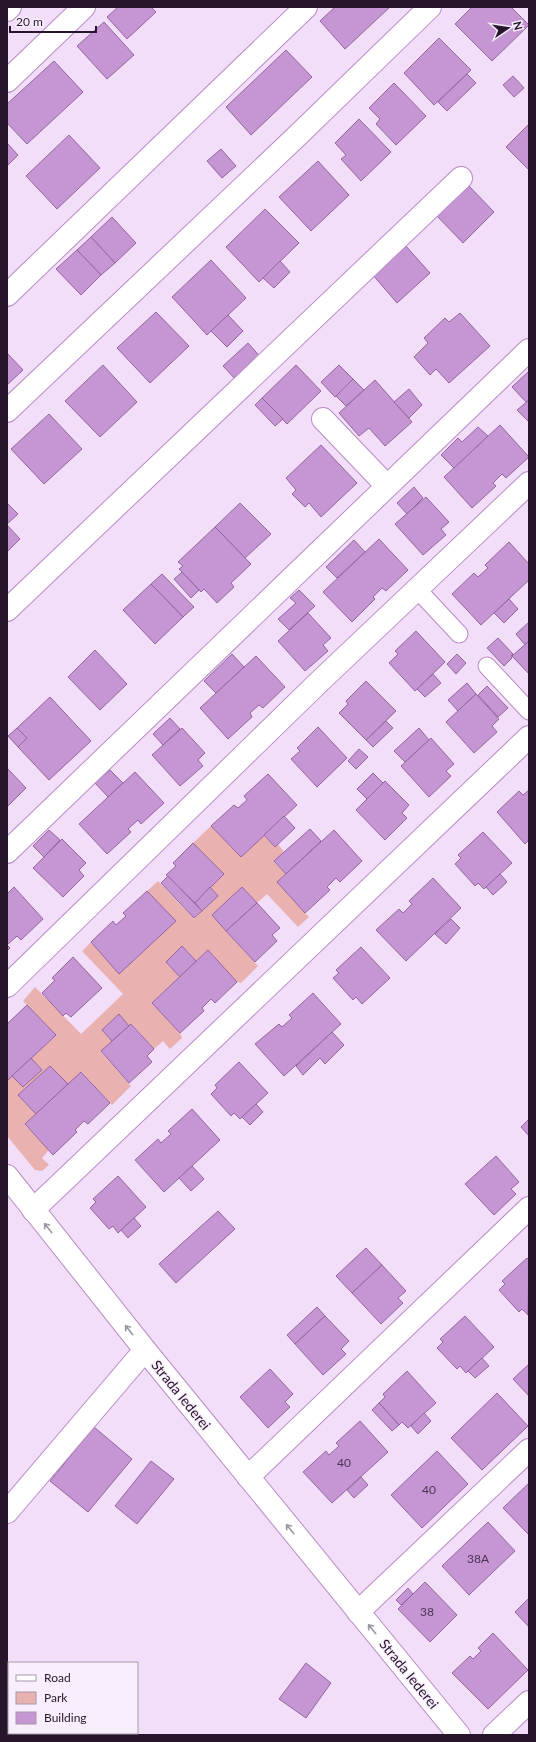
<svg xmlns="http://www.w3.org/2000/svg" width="536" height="1742" font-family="Lato,sans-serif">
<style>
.green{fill:#eab1b1}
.building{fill:#c596d3;stroke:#9366a0}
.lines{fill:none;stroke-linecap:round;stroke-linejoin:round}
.service-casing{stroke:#ba8bc8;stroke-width:19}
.minor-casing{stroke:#ba8bc8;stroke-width:24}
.service{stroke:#fff;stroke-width:17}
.minor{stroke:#fff;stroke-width:22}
.oneway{stroke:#9e96a0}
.labels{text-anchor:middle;stroke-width:3;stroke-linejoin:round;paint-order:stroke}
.number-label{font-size:12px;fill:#4e3556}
.street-label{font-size:14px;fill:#27152c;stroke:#f9effc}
</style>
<rect width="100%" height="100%" fill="#f2def8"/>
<polygon class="green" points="211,826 241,857 264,835 275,847 278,844 284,852 274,862 286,874 277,882 309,917 298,927 267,894 257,903 242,887 212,915 258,966 241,983 237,982 208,950 196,961 182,946 166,962 180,977 152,1003 180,1033 182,1038 170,1049 163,1041 154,1049 132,1024 129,1026 119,1014 102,1030 112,1041 101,1052 131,1086 112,1105 82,1072 68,1084 50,1066 18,1095 36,1114 25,1125 49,1150 42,1158 49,1165 42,1171 35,1170 7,1136 7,1081 12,1076 23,1087 42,1070 31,1058 56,1035 23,1001 35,987 81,1034 123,994 82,951 91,942 119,973 176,921 147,891 158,881 194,919 218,896 210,887 224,874 193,843"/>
<g class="building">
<polygon points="118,7 151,7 156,12 127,39 107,17"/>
<polygon points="335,7 390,7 345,49 320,21"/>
<polygon points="472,7 511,7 529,25 492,61 455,24"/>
<polygon points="104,22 134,55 107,79 77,46"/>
<polygon points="439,38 471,70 434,105 404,73"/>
<polygon points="286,50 312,77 251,135 226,107"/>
<polygon points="54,61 83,92 27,144 7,123 7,104"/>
<polygon points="467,74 476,83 447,111 438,102"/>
<polygon points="513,76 524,88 514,97 503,85"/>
<polygon points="394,83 426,116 396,145 376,124 380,119 369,108"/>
<polygon points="359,119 391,152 361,181 341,159 346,155 335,143"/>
<polygon points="529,124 529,170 506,147"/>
<polygon points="69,135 100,168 57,209 26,176"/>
<polygon points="7,143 18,155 7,166"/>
<polygon points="221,149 236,166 222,178 207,161"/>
<polygon points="318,161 349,195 311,231 279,197"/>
<polygon points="468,185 494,212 463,243 437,216"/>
<polygon points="265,209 299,243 259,282 226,247"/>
<polygon points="112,217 136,243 115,263 91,237"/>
<polygon points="91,237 115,263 101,275 77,250"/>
<polygon points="405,245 430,273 397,303 372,274"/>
<polygon points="77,250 101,275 81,295 56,269"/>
<polygon points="211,260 246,298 207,335 172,297"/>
<polygon points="280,261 290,272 274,288 263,278"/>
<polygon points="156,312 189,346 150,383 117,348"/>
<polygon points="460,313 490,346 449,383 436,369 430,375 414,357 428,343 424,338 445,318 449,322"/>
<polygon points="228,315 243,331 227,347 211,331"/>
<polygon points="248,343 263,360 238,382 223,366"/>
<polygon points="7,353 23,370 7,385"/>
<polygon points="103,365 137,402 100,437 65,401"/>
<polygon points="296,365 321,391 287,424 262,398"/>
<polygon points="339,365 353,379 335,397 321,382"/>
<polygon points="529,371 529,400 526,402 512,387"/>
<polygon points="353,379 364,390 346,406 336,396"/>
<polygon points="375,380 412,422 385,446 369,428 359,436 339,413"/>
<polygon points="409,389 422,405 409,418 394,402"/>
<polygon points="262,398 283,419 275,426 255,405"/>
<polygon points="529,400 529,422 517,410"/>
<polygon points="49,414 82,449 44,484 11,449"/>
<polygon points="500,425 529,457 506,478 502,474 493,483 496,486 472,508 444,477"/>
<polygon points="478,427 488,436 454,468 441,455 458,438 462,442"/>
<polygon points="321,445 357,483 321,517 309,503 305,507 292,494 296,490 286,478"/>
<polygon points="414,487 423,498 407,514 397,503"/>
<polygon points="426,497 449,522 441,529 446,535 423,555 395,524"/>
<polygon points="7,503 18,514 7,524"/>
<polygon points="240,503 271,534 245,558 215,527"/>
<polygon points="7,525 20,539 7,552"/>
<polygon points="215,527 251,564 231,583 234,587 217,603 204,589 201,592 182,572 179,569 183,566 178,562"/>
<polygon points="379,539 408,570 386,591 382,588 373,597 375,599 352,622 323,592"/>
<polygon points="354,540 365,552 337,578 326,567"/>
<polygon points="509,542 529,564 529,580 481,625 452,594 474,573 478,577 488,568 485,565"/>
<polygon points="182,572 199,590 191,598 174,579"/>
<polygon points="162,574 194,607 183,617 151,584"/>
<polygon points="151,584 183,617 155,644 123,610"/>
<polygon points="299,590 315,606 289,630 278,619 296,603 290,598"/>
<polygon points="509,599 518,609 504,623 494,613"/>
<polygon points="308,613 331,638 323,645 328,651 305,671 278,641"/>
<polygon points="529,622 529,641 525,645 516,634"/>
<polygon points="416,631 445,662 415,691 389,663 398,654 395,651"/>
<polygon points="498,638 513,654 511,656 512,658 504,666 487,648"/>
<polygon points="529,641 529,674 512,656"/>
<polygon points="95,650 127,684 100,710 68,677"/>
<polygon points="232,654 244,667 216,693 204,681"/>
<polygon points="457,654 466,663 456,674 447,664"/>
<polygon points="256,656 285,687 263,708 259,705 250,713 252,717 228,739 200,708"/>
<polygon points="433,674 441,683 425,697 417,689"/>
<polygon points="366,681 396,711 366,740 339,713 348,704 346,701"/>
<polygon points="467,683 476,694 458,711 448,700"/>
<polygon points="487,686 508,708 498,717 478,695"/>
<polygon points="476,694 499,719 492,726 497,732 474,753 446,722"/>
<polygon points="50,697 91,741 49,780 18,747 27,738 17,728"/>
<polygon points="170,718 180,729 163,745 153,734"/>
<polygon points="386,721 393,728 373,747 366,740"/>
<polygon points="318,727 347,758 317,787 291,759 300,751 297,748"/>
<polygon points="17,728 27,738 18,747 8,736"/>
<polygon points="182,728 205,753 198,760 203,766 180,786 152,755"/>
<polygon points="419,728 429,740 405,762 394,751"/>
<polygon points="431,738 454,764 446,771 451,776 429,797 401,766"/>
<polygon points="359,749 368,757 356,769 348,761"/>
<polygon points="7,768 26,788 7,807"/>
<polygon points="110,770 123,783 108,797 95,783"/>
<polygon points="135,772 164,803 141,824 138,820 128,829 131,832 107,854 79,824"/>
<polygon points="373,773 383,783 367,799 357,789"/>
<polygon points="268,774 297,805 241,857 211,826 234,805 238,808 247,800 244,796"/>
<polygon points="385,781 409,805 402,813 407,818 385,840 356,810"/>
<polygon points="529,790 529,840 525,844 497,812 519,791 523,795"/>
<polygon points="284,816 295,828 275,847 264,835"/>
<polygon points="310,829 321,841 286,874 274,861"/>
<polygon points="49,830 60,840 44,857 33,846"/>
<polygon points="334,830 362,861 340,882 336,878 327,887 330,890 305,913 277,882"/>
<polygon points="483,832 512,863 484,889 478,883 475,886 455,864 461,858 458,855"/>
<polygon points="62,839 86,863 79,870 84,876 63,897 33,868"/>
<polygon points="193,843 224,874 195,903 166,875 176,866 173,863"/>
<polygon points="500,874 507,882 493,895 486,887"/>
<polygon points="168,876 202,911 194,918 161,883"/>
<polygon points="433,878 461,908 406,961 376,930 399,909 403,913 412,904 409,901"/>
<polygon points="14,887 43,919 21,940 17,936 7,945 10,948 7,951 7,894"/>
<polygon points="210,887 218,896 202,911 195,903"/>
<polygon points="242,887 257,903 226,931 212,915"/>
<polygon points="147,891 176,921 119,974 91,942 113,921 116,925 126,916 123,913"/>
<polygon points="257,903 280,928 272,935 277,941 255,962 226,931"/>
<polygon points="451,919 460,928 446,944 435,934"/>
<polygon points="182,946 196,961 180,977 166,962"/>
<polygon points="361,947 390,978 362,1004 356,997 353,1000 333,978 339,973 336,970"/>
<polygon points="208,950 237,982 215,1003 211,999 202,1008 204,1011 180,1033 152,1003"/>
<polygon points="73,957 102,988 71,1017 66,1013 63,1016 42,993 55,980 52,978"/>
<polygon points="313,993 341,1024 284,1076 255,1044 279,1024 282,1027 292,1018 289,1015"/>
<polygon points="27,1005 56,1035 7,1081 7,1024"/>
<polygon points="119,1014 129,1026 112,1041 102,1030"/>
<polygon points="131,1024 154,1049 147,1056 152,1062 129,1083 101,1051"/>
<polygon points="332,1032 344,1045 325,1064 320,1058 303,1075 296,1066"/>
<polygon points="31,1058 42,1070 23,1087 12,1076"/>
<polygon points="239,1062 268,1093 240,1119 234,1113 231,1116 211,1094 217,1088 215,1085"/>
<polygon points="50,1066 68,1084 36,1114 18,1095"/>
<polygon points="81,1072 110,1103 88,1124 84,1121 75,1130 77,1132 53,1155 25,1124"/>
<polygon points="256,1104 263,1112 250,1125 242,1117"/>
<polygon points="192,1109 220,1140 164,1192 135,1160 158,1139 161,1143 171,1134 168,1131"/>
<polygon points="529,1119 529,1136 521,1127"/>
<polygon points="496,1156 519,1182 511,1189 516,1194 494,1215 465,1184"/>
<polygon points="192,1166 204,1179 191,1191 179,1178"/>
<polygon points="118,1176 146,1207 118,1233 113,1226 109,1229 90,1208 96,1202 93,1199"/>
<polygon points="218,1211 235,1229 176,1283 159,1264"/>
<polygon points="134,1218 141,1226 128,1238 121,1230"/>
<polygon points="366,1248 382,1265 352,1293 336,1276"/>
<polygon points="527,1258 529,1260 528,1315 522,1309 519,1312 499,1290 505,1284 502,1281"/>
<polygon points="382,1265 406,1291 398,1298 403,1303 381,1324 352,1293"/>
<polygon points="317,1307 325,1316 295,1344 287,1335"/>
<polygon points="325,1316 349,1341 341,1349 346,1354 323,1375 295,1344"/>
<polygon points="465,1316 494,1347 466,1373 460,1366 457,1369 437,1348 443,1342 440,1339"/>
<polygon points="482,1358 489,1366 475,1378 468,1371"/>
<polygon points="529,1364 529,1396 513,1379"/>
<polygon points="270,1369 293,1394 285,1402 290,1407 268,1428 240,1397"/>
<polygon points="407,1371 436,1403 408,1428 402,1422 399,1425 379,1403 385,1397 383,1394"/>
<polygon points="497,1393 528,1426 482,1470 451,1438"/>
<polygon points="379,1403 399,1425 392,1431 372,1410"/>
<polygon points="424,1413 431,1421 418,1434 411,1426"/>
<polygon points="360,1421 388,1452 332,1503 303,1472 326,1451 329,1455 339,1446 336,1443"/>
<polygon points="94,1427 132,1459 88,1512 50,1481"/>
<polygon points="437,1451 468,1484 422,1528 391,1495"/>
<polygon points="151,1461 174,1479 137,1524 115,1506"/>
<polygon points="361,1477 368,1485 354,1498 347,1490"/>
<polygon points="529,1483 529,1535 503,1508"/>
<polygon points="488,1522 515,1551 469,1595 442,1566"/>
<polygon points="425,1582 457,1615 430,1642 398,1609"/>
<polygon points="408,1588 413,1594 401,1605 396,1600"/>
<polygon points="529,1598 529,1627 515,1612"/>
<polygon points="493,1633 528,1670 488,1709 452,1673 470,1656 473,1659 481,1651 478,1648"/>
<polygon points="306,1663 331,1683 306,1718 279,1699"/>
</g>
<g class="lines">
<defs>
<g id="service">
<polyline points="417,589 459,634"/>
<polyline points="487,666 529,711"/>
</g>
<g id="minor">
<polyline points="7,10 10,7"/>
<polyline points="7,81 84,7"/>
<polyline points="7,295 306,7"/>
<polyline points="7,411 296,137 430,7"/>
<polyline points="323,419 387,486"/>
<polyline points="7,610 461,178"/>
<polyline points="7,852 529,350"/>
<polyline points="7,986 318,683 529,483"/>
<polyline points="7,1176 145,1350 459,1735"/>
<polyline points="33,1210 529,737"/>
<polyline points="248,1477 529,1208"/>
<polyline points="7,1512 145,1350"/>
<polyline points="358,1612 529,1450"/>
<polyline points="494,1735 529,1702"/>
</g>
</defs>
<use href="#service" class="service-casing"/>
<use href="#minor" class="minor-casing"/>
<use href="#service" class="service"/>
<use href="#minor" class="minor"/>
</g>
<defs><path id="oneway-shaft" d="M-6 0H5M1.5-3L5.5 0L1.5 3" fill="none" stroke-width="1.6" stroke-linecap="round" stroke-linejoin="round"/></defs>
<g class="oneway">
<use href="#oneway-shaft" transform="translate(48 1228) rotate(-128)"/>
<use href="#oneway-shaft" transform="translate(129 1330) rotate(-128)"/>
<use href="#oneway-shaft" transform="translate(290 1529) rotate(-129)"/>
<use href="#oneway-shaft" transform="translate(372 1629) rotate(-129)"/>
</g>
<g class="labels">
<g class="number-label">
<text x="344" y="1467">40</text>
<text x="429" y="1494">40</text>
<text x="478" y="1563">38A</text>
<text x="427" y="1616">38</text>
</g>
<g class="street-label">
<text transform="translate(181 1395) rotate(51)" y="5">Strada Iederei</text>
<text transform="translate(409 1674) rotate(51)" y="5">Strada Iederei</text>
</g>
</g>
<rect width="536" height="1742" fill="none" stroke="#27152c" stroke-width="16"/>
<rect x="8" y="1662" width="130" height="72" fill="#f9effc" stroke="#a598a9"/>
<rect x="16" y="1675" width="20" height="6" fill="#ffffff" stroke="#a598a9"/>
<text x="44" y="1682" font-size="12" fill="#27152c">Road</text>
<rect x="16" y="1692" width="20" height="12" fill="#eab1b1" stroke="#a598a9"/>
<text x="44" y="1702" font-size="12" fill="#27152c">Park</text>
<rect x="16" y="1712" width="20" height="12" fill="#c596d3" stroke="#a598a9"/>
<text x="44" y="1722" font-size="12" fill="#27152c">Building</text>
<g transform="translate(508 28) rotate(77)" stroke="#f9effc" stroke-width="3" paint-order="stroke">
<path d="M0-3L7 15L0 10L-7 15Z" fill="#27152c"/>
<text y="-6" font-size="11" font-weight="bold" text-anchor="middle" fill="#27152c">N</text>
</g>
<path d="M10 26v6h86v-6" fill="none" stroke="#27152c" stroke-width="2"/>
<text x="16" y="26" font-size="12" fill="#27152c" stroke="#f9effc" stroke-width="3" paint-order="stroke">20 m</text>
</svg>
